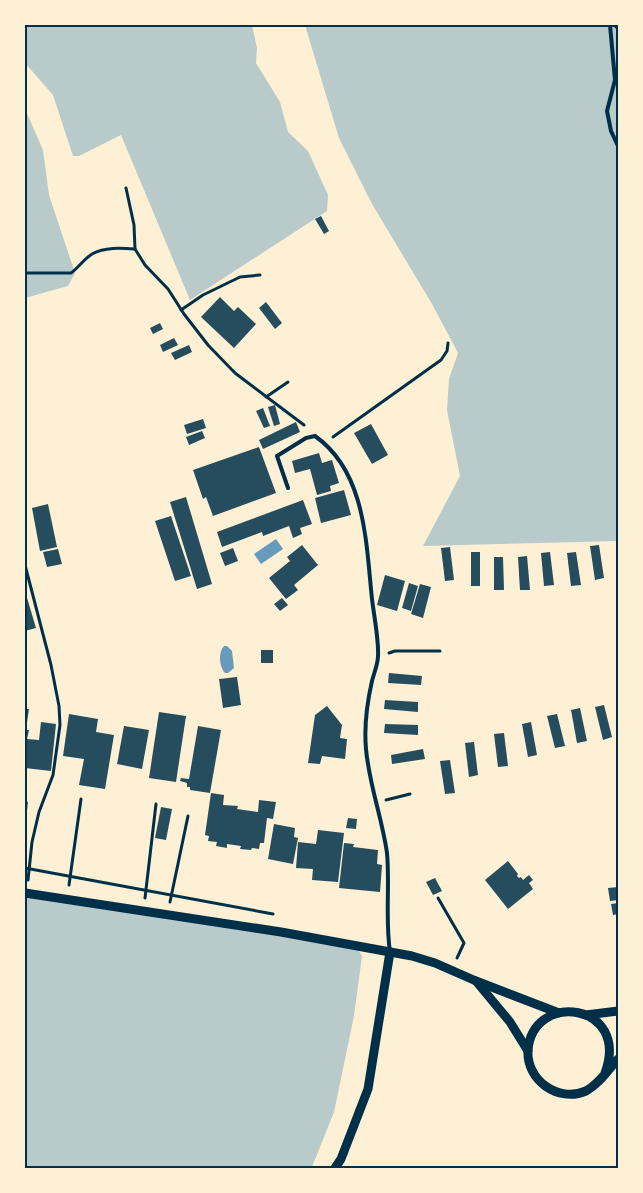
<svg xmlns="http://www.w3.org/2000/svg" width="643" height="1193" font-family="'IBM Plex Serif',serif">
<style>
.green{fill:#b9caca}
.water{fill:#669bbc}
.building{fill:#264d5e}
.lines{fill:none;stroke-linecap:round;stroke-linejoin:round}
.path{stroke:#003049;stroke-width:3}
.service{stroke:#003049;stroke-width:4}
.tertiary{stroke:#003049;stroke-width:9}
.neatline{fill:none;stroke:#003049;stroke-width:2}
</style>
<rect width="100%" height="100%" fill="#fdf0d5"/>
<g class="green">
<polygon points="25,25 252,25 257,48 256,63 280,102 288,132 308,151 328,195 327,211 190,300 121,135 79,156 73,156 53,95 25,63"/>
<polygon points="305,25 618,25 618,541 423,546 460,476 447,410 449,379 458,353 432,304 372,204 339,138"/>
<polygon points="25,109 43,150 49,195 75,273 68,286 25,298"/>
<polygon points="25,894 355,945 362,956 354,1016 334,1112 314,1162 311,1168 25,1168"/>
</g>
<g class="water">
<polygon points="276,539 283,549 261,564 254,554"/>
<path d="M224,646H227L232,651L234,668L228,673H225C219,667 218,652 224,646Z"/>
</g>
<g class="building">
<polygon points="321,216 329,231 324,234 315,219"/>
<polygon points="220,297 234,311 238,307 256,324 234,348 201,317"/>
<polygon points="266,302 282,323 275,329 259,308"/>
<polygon points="160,323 163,329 153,334 150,328"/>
<polygon points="174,338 178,345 163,352 160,345"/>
<polygon points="189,345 192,352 175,360 171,353"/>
<polygon points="275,405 280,424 274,426 268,407"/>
<polygon points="263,408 270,426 264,428 256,411"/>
<polygon points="203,419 206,428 187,434 184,425"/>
<polygon points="296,422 300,432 263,449 259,440"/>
<polygon points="371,424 388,455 372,464 354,433"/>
<polygon points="202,431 205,438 189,445 186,437"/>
<polygon points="259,447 276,493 213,516 206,497 203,499 193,470"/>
<polygon points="319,453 322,463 332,460 339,483 330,486 331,491 317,495 310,469 295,473 292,461"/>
<polygon points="344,490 351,515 321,523 315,498"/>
<polygon points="186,497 212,584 197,589 170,502"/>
<polygon points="303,500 312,524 300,528 302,534 293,538 289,526 263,536 262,532 222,547 217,532"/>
<polygon points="48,504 57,547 40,551 32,508"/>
<polygon points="171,516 191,576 175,581 155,521"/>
<polygon points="302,545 318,565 294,585 298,590 286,599 269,578 290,561 287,557"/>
<polygon points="599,545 604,578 595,580 590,546"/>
<polygon points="450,547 454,580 445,581 441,548"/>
<polygon points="233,548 238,561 225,566 220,553"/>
<polygon points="58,549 62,564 47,567 43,552"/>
<rect x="471" y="552" width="9" height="34"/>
<polygon points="550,552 554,585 544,586 541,553"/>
<polygon points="576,552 581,585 571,586 567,553"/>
<polygon points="527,556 530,590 520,590 518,557"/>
<polygon points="494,557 503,557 504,590 494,590"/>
<polygon points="385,575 405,581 397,611 377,605"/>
<polygon points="409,583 418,586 411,611 402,608"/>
<polygon points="420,584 431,587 423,618 411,614"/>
<polygon points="25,591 36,628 25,631"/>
<polygon points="282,598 288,605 280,611 274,604"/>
<rect x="261" y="650" width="12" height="13"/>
<polygon points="389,673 422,676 421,685 388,683"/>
<polygon points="237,677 241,705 223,708 219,679"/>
<polygon points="385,700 418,702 418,712 384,709"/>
<polygon points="604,705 612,737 603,740 595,707"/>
<polygon points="327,706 342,725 340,738 347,739 345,759 322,756 320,764 308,763 315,715"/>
<polygon points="580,708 587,741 577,743 571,710"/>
<polygon points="25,709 29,709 26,729 25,729"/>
<polygon points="159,712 186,716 176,782 149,778"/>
<polygon points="69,714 98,719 96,732 114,735 105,789 79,785 84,759 63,756"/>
<polygon points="557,714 565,746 555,748 547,716"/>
<polygon points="41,722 56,724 51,771 25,768 25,730 29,730 27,739 39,740"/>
<polygon points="531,722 537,755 528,757 522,724"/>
<polygon points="385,724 418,725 418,735 384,733"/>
<polygon points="124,726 149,730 142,769 117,764"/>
<polygon points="198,726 221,730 210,793 190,790 190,787 187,787 187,783 180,781 181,778 189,779"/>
<polygon points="504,733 508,766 498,767 494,734"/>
<polygon points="474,742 478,775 469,777 465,743"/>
<polygon points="423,749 425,759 392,764 391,755"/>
<polygon points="450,760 455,793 445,794 440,761"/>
<polygon points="211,793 224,795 223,805 238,806 237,809 258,812 259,800 276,802 273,819 267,818 264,843 260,843 259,849 252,848 251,850 240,849 241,846 227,844 227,848 216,846 217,842 208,841 209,836 205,835"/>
<polygon points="25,801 28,802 26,819 25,819"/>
<polygon points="161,807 172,809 166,840 155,838"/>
<polygon points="348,818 357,819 356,829 346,828"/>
<polygon points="274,824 295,828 294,837 298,838 293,864 268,859"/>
<polygon points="318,830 344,833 338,882 312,880 313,869 296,868 298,842 316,844"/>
<polygon points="344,843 354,844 353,847 378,850 377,864 382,865 380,892 339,888"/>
<polygon points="508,861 518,874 517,876 519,878 521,877 523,880 529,875 533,880 529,883 533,889 508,909 485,880"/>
<polygon points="435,878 442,891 433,895 426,882"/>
<polygon points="618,887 618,900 610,901 608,888"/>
<polygon points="618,903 618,914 613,915 611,904"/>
</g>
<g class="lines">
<g class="path">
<polyline points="126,188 134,225 135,249 145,265 168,289 184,314 208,345 235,373 304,425"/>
<path d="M25,273H71C78,268 84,259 92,254C105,247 120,248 135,249"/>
<polyline points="181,310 203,295 240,277 260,275"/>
<polyline points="266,397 288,382"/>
<polyline points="333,437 441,360 447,351 448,343"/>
<polyline points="25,565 51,665 59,706 60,725 53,775 39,812 32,842 28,880"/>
<polyline points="389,653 395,651 440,651"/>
<polyline points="386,800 410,794"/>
<polyline points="25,868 273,914"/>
<polyline points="69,885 81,799"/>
<polyline points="145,898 156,804"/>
<polyline points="438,898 464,943 457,958"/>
<polyline points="170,902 188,816"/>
</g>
<g class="service">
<polyline points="610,25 615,80 607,111 611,131 618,146"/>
<polyline points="615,25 618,28"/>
<path d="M288,488L277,456L306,438L315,436C366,472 366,543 372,599C374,616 379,640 378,656C378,664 374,673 372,681C367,703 364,727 366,749C369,784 382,818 387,853C390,886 385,919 390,952"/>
</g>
<g class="tertiary">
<polyline points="25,893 281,932 412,956 435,963 476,981 559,1013"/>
<polyline points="476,981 510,1022 528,1051"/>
<polyline points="586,1015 618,1011"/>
<path d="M605,1073C631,1003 533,990 528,1050C526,1080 558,1103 586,1091C599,1084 608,1070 618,1059"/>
<polyline points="335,1168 341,1159 368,1089 390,952"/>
</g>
</g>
<rect width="643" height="1193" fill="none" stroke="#fdf0d5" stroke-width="52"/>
<rect x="26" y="26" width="591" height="1141" class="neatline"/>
</svg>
